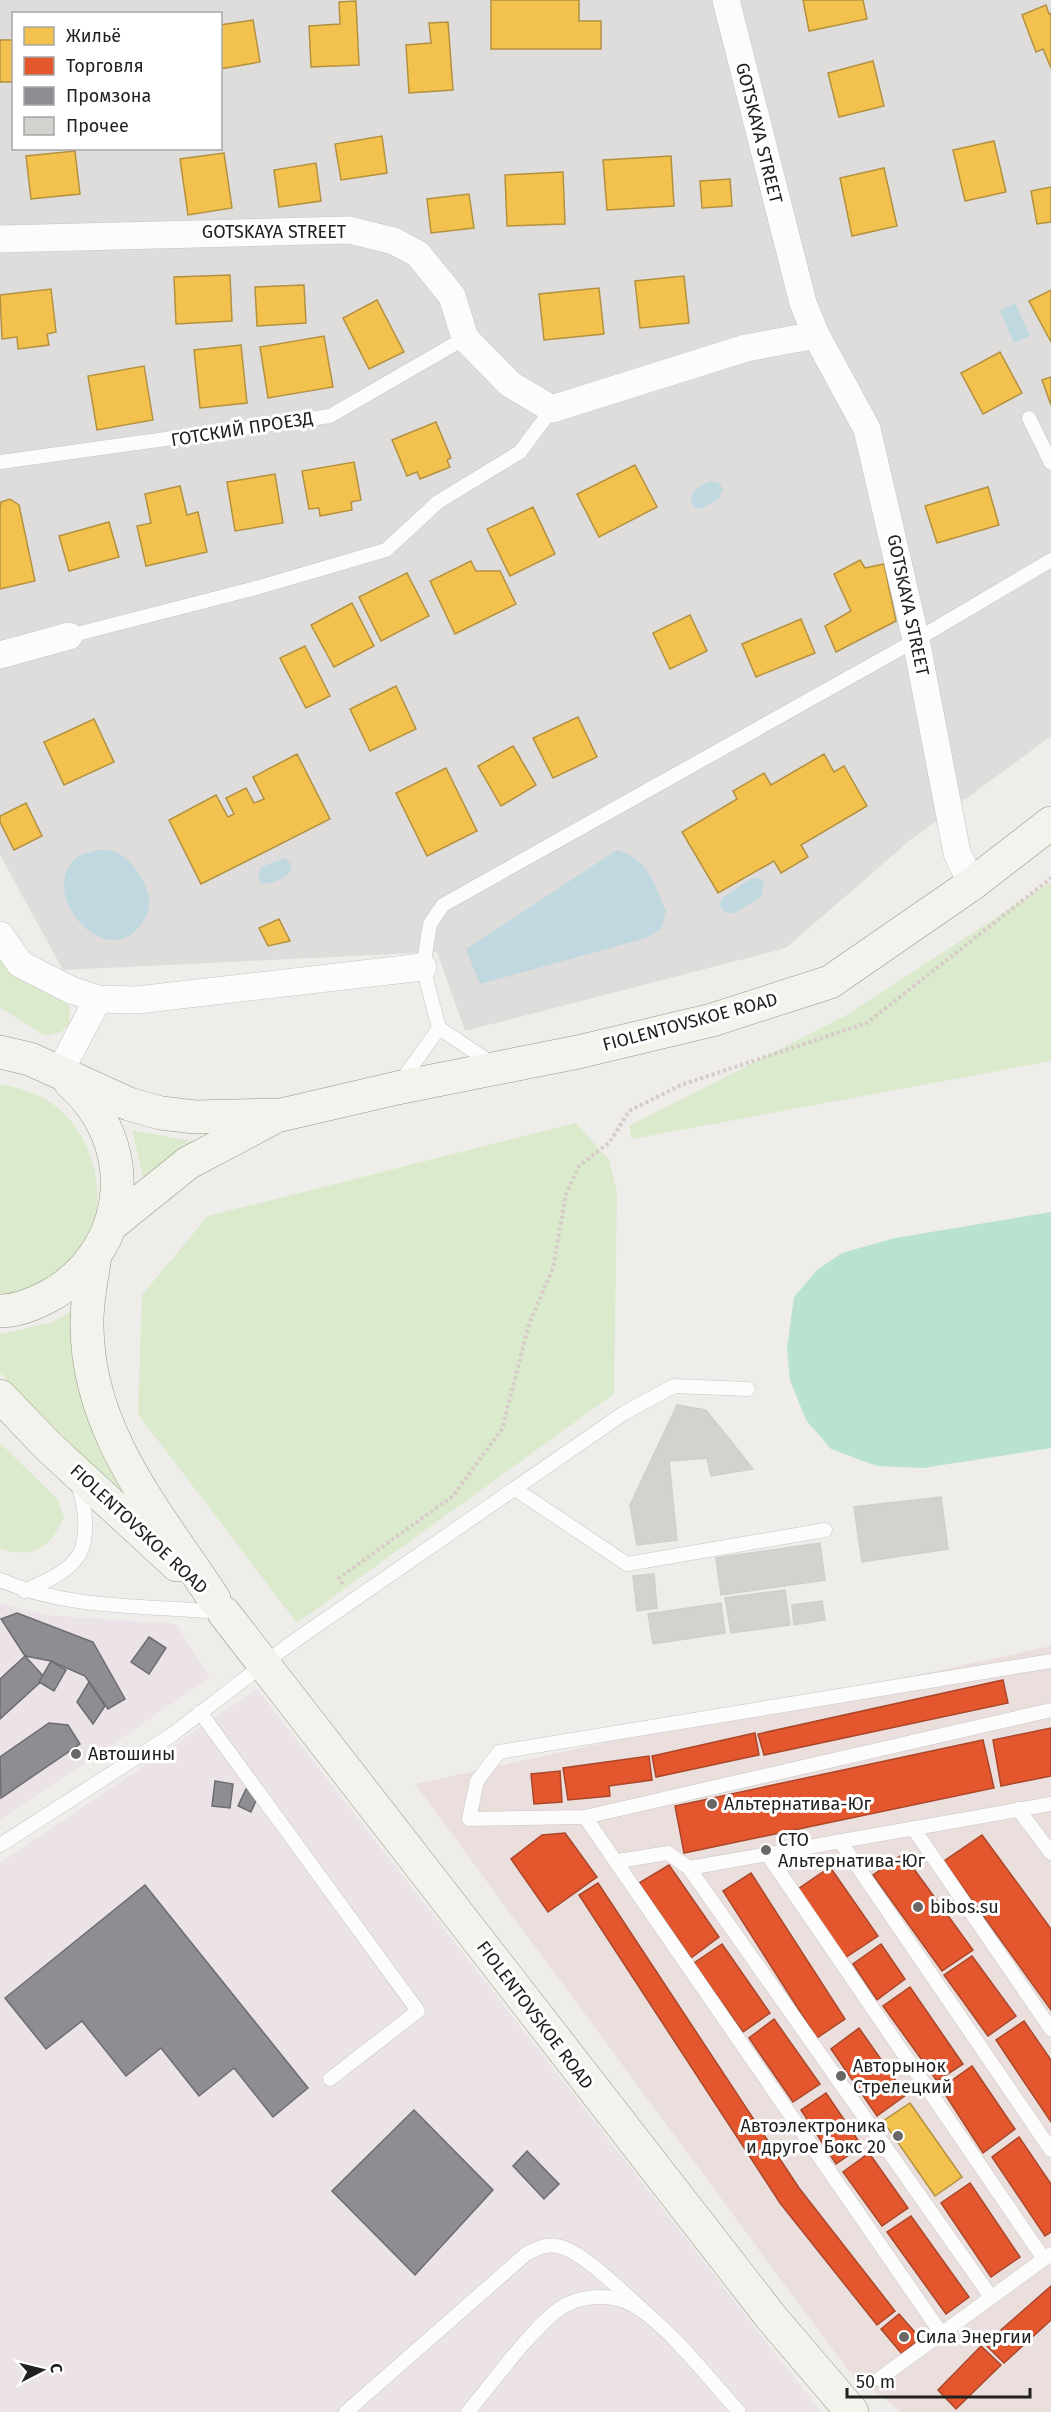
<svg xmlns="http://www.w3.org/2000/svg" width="1051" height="2412" font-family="'Fira Sans',sans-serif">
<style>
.residential{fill:#dedddb;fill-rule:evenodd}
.commercial{fill:#ebdfdd}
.industrial{fill:#ebe3e8}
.grass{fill:#dbe9cc}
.pitch{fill:#b9e2d1}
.water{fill:#c0d8e0}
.homes{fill:#f2c14e;stroke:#b39140;stroke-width:1.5}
.shops{fill:#e4572e;stroke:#aa472a;stroke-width:1.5}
.industry{fill:#8d8d92;stroke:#6d6d70;stroke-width:1.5}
.building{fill:#d3d2cf;stroke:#d1cfcb;stroke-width:1.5}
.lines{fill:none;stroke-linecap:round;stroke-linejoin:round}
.service-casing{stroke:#c6c5c4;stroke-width:15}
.minor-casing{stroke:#c6c5c4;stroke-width:28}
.secondary-casing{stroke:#959783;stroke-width:34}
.path{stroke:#d7cbc9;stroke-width:4;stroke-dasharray:3 3;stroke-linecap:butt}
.service{stroke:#fcfcfc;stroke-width:14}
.minor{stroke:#fcfcfc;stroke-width:27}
.secondary{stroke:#f3f3ed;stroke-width:33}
.poi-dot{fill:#696867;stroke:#fff;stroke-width:2}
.labels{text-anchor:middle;stroke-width:6;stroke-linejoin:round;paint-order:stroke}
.street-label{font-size:18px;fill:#212121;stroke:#fff}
.poi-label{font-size:18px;fill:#212121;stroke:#fff;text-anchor:start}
</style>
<rect width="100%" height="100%" fill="#eeedea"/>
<path class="residential" d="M0,0H1051V736L909,841L786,948L465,1031L437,952L63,970L0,855ZM14,14H220V148H14Z"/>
<polygon class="commercial" points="1051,1646 1051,2412 901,2412 847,2369 415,1784"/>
<g class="industrial">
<polygon points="0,1603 46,1615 176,1624 210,1678 0,1820"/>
<polygon points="257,1689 821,2412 0,2412 0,1863"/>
</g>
<g class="grass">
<polygon points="1051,882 1051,1061 632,1139 629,1126 845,1016"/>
<polygon points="0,949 57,994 70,1008 69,1025 61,1032 45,1036 0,1007"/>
<path d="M0,1084C18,1088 36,1092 51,1103C97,1134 114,1210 78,1254C70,1264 46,1284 35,1290C26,1295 11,1296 0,1299Z"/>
<polygon points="576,1123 609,1160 617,1192 614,1394 297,1623 138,1414 142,1295 208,1216"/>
<polygon points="132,1130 196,1142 144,1180"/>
<path d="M77,1308C76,1335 73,1361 78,1387C85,1422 131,1489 150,1522L0,1373V1334L51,1323Z"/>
<path d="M0,1443L58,1500L64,1518C49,1548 34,1559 0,1549Z"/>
</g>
<polygon class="pitch" points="1051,1212 1051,1448 923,1468 877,1466 831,1449 806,1420 790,1380 787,1349 794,1297 817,1270 842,1253 895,1238"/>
<g class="water">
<polygon points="1015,303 1030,336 1014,343 1000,311"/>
<path d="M710,481L719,483L723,489L719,499L701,509L694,507C685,492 699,487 710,481Z"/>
<path d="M97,850C102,850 109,850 115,852C130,856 147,883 149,898C151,909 145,920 139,927C101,972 34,887 79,856C83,853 92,852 97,850Z"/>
<path d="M617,850C650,860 653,882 666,911L661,929L646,938L480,984L466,949Z"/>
<path d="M284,858L291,864V871C285,879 271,885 261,883L258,878L261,867Z"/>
<polygon points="752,878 759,878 764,883 761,897 733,914 723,911 720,905 722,898"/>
</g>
<g class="homes">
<polygon points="491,0 579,0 579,21 601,21 601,49 491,49"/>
<polygon points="803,0 863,0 867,19 809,31"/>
<polygon points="356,1 359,65 311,67 309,26 340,24 339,2"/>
<polygon points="1046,5 1049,14 1051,13 1051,68 1043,49 1036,52 1022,15"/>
<polygon points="253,20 260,62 220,69 220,25"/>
<polygon points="448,22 453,90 409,93 406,45 431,43 429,23"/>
<rect x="0" y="40" width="14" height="42"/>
<polygon points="873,61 884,106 839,117 828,73"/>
<polygon points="382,136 387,173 341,180 335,144"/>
<polygon points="994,141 1006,192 965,201 953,150"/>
<polygon points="75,151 80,194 31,199 26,156"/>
<polygon points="224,153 232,208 188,215 180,159"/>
<polygon points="671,156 674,206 607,210 603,160"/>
<polygon points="316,163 321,201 279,207 274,170"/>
<polygon points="884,168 897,226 852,236 840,178"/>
<polygon points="563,172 565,224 507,226 505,175"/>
<polygon points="730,179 732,206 702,208 700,181"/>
<polygon points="1051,187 1051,222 1037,224 1031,191"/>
<polygon points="469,194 474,228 431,233 427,199"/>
<polygon points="230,275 232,321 176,324 174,277"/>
<polygon points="684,276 689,323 640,328 635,281"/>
<polygon points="304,285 306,323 257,326 255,287"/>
<polygon points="599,288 604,334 544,340 539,294"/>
<polygon points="51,289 56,332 47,334 49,345 18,349 17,337 2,339 0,295"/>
<polygon points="1051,290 1051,342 1029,301"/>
<polygon points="377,300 404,352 369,369 343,318"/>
<polygon points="324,336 333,387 268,398 260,347"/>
<polygon points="241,345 247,403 200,408 194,350"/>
<polygon points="1000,352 1022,393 983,414 961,373"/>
<polygon points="144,366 153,420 97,430 88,376"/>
<polygon points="1051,377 1051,405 1042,380"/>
<polygon points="436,422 451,458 447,460 450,467 420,479 417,472 407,476 392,440"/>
<polygon points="354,462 361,500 351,502 352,510 320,516 319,508 309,509 302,471"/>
<polygon points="635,465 657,507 599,537 577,494"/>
<polygon points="275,474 283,523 235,531 227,482"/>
<polygon points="180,486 187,515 198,512 207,552 146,566 137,526 151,523 145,494"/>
<polygon points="988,487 999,525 937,543 925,506"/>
<polygon points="10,499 19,505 35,581 0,589 0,507 1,502"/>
<polygon points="533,507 555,554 510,576 487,529"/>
<polygon points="109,522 119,557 69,571 59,536"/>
<polygon points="860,560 865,568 884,564 896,621 836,652 825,626 851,611 834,574"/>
<polygon points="471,561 476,571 500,571 516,604 455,634 430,581"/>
<polygon points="407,573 429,616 381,641 359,597"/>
<polygon points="352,603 374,646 334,667 311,625"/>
<polygon points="690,615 707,651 670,669 653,633"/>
<polygon points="801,619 815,653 756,677 742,644"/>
<polygon points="305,646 330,696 306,708 280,658"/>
<polygon points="396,686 416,729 370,751 350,709"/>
<polygon points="578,717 597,757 553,778 533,738"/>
<polygon points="94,719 114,762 64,785 44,742"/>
<polygon points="513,746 536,785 501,806 478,766"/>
<polygon points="297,754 330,819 201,884 169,820 216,795 228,817 234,814 226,798 246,788 254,803 264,799 253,777"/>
<polygon points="824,754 834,772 844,766 867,806 801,845 808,857 781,873 774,861 718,893 682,832 737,799 733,791 764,773 771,785"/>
<polygon points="446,768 477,831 427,856 396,793"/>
<polygon points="26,803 42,836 14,850 0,822 0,816"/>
<polygon points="279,919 290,941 268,946 259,928"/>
<polygon points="910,2103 962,2177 935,2196 883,2121"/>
</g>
<g class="shops">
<polygon points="1003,1680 1008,1703 764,1755 758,1734"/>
<polygon points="1051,1728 1051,1776 1001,1786 993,1740"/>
<polygon points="755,1733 759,1755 656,1777 652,1756"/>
<polygon points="983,1740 994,1788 684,1853 675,1806"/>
<polygon points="649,1756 652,1780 609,1786 610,1796 568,1800 563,1768"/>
<polygon points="560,1771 562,1802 534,1804 531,1774"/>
<polygon points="565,1833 597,1877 548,1912 511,1859 542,1835"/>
<polygon points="982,1835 1051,1929 1051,2010 944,1861"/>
<polygon points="903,1854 973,1950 942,1971 873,1875"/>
<polygon points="669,1865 719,1937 691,1958 639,1883"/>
<polygon points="830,1867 878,1936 845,1958 798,1889"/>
<polygon points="751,1873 845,2019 817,2038 723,1891"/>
<polygon points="598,1883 799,2188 895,2311 877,2325 780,2203 579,1895"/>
<polygon points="722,1944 770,2013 743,2032 694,1963"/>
<polygon points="881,1944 905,1979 877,2000 853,1964"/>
<polygon points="972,1956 1016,2016 988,2036 944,1975"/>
<polygon points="910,1987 963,2064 937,2081 883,2006"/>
<polygon points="774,2019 820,2084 793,2102 749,2038"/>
<polygon points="1024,2021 1051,2060 1051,2122 996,2040"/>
<polygon points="859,2028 906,2095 877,2116 831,2049"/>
<polygon points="972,2066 1015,2129 983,2153 941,2088"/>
<polygon points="826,2093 862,2146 836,2164 801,2110"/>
<polygon points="1019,2137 1051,2184 1051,2232 1045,2236 992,2157"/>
<polygon points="869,2153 908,2208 882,2226 843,2172"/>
<polygon points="970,2183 1020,2257 991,2277 941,2203"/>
<polygon points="911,2216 969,2297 946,2314 887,2232"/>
<polygon points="1051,2286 1051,2320 1004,2363 985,2344"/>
<polygon points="899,2314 920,2338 902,2354 881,2329"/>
<polygon points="981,2346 1001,2365 956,2409 938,2390"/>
</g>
<g class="industry">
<polygon points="17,1613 93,1642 125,1699 108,1709 85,1676 51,1661 25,1656 1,1619"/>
<polygon points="149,1637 166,1648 149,1674 131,1662"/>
<polygon points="25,1656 45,1678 0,1719 0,1679"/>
<polygon points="51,1661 66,1670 54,1691 39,1682"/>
<polygon points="89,1682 105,1706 93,1724 77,1702"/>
<polygon points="49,1723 68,1725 80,1744 1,1798 0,1757"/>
<polygon points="215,1781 233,1784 230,1808 212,1806"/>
<polygon points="246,1789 259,1794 251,1812 238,1806"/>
<polygon points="145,1885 308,2088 273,2117 234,2068 199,2096 161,2048 126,2076 82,2021 46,2049 5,1998"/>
<polygon points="414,2110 493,2190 415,2275 332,2191"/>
<polygon points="527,2151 559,2184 544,2199 513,2166"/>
</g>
<g class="building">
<polygon points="677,1405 706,1410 753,1469 711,1476 707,1458 669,1461 677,1540 637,1545 630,1505"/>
<polygon points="941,1497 948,1549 862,1562 854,1507"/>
<polygon points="820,1543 825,1580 721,1595 716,1558"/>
<polygon points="654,1574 657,1608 637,1611 633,1576"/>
<polygon points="785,1590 790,1625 731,1633 725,1598"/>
<polygon points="822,1601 825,1620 794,1625 792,1605"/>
<polygon points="721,1603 725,1633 653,1644 648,1614"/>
</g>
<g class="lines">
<defs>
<g id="service">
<polyline points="1029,418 1051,463"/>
<polyline points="0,462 330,416 465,338"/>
<polyline points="69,636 252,589 386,550 438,502 520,452 552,409"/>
<polyline points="493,1064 439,1028 423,967 430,924 443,905 916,640 1051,560"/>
<polyline points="400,1083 439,1028"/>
<polyline points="515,1489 627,1564 825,1530"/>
<path d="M0,1580C69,1610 146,1605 219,1612"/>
<path d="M25,1591C43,1582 70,1572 80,1553C89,1535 85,1500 77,1483"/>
<polyline points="1051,1661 499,1752 477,1781 469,1819 585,1817 1051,1710"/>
<polyline points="200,1712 418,2011 330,2079"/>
<polyline points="1018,1809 1051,1853"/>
<polyline points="585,1817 941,2333"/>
<polyline points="913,1828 1051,2029"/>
<polyline points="840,1841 1051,2150"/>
<polyline points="0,1845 173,1734 290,1644 624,1413 674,1386 748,1389"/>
<polyline points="767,1854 1044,2259"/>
<polyline points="618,1861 668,1853 689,1868 1051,1804"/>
<polyline points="689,1868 991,2297"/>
<polyline points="879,2379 1051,2254"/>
<path d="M346,2412L526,2254C537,2248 548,2243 561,2247C585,2253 631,2300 652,2318"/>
<path d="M468,2412C494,2381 525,2337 555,2312C575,2295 611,2292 633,2305C667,2324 711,2381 739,2412"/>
</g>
<g id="minor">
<polyline points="726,0 803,303 816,335 867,429 916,640 957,853 972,884"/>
<polyline points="0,239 349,230 394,241 418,254 452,296 465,338 510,384 552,409 746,348 816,335"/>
<polyline points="0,655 69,636"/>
<polyline points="0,935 20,964 71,990 98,999 137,1000 423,967"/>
<polyline points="59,1073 98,999"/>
</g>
<g id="secondary">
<polyline points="0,1052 30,1059 129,1104 161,1113 195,1117 281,1115 397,1088 578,1052 712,1020 830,982 972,884 1051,823"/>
<polyline points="111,1225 188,1163 271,1119"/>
<path d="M95,1256C92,1277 87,1299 87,1320C85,1430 157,1512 214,1599"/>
<path d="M0,1311C19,1311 39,1302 56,1292C132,1244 138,1141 70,1082"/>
<polyline points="0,1396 49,1447 177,1565"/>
<polyline points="224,1613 771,2317 852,2412"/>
</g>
</defs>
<use href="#service" class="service-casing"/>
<use href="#minor" class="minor-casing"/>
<use href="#secondary" class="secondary-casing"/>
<polyline class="path" points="343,1584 339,1578 453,1496 502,1429 529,1324 553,1268 566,1194 579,1166 610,1142 629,1111 681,1085 867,1023 1051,878"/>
<use href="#service" class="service"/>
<use href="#minor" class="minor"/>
<use href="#secondary" class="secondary"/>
</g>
<g class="poi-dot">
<circle cx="76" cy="1754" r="6"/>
<circle cx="712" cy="1804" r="6"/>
<circle cx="766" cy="1850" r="6"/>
<circle cx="918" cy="1907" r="6"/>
<circle cx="841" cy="2076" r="6"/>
<circle cx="898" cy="2136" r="6"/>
<circle cx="904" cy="2337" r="6"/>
</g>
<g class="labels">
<g class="street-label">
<text transform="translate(759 133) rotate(76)" y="6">GOTSKAYA STREET</text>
<text x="274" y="238">GOTSKAYA STREET</text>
<text transform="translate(242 429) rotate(-9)" y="6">ГОТСКИЙ ПРОЕЗД</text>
<text transform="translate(908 605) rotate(78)" y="6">GOTSKAYA STREET</text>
<text transform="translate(690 1022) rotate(-15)" y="6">FIOLENTOVSKOE ROAD</text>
<text transform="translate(139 1529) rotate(43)" y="6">FIOLENTOVSKOE ROAD</text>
<text transform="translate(535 2015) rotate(53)" y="6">FIOLENTOVSKOE ROAD</text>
</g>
<g class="poi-label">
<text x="88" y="1760">Автошины</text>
<text x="724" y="1810">Альтернатива-Юг</text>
<text x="778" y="1846">СТО<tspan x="778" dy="21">Альтернатива-Юг</tspan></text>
<text x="930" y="1913">bibos.su</text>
<text x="853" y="2072">Авторынок<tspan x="853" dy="21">Стрелецкий</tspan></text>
<text x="886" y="2132" text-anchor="end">Автоэлектроника<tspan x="886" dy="21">и другое Бокс 20</tspan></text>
<text x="916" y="2343">Сила Энергии</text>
</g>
</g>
<rect x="12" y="12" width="210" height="138" fill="#ffffff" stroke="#a6a6a6" stroke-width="1.5"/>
<rect x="24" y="27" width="30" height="18" fill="#f2c14e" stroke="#a6a6a6" stroke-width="1.5"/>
<text x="66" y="42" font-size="18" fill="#212121">Жильё</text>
<rect x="24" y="57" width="30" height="18" fill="#e4572e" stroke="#a6a6a6" stroke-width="1.5"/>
<text x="66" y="72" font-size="18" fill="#212121">Торговля</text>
<rect x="24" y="87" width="30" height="18" fill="#8d8d92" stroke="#a6a6a6" stroke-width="1.5"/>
<text x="66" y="102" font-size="18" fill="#212121">Промзона</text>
<rect x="24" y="117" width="30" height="18" fill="#d3d2cf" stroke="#a6a6a6" stroke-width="1.5"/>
<text x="66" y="132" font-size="18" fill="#212121">Прочее</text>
<g transform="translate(42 2370) rotate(83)" stroke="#ffffff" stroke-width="4.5" paint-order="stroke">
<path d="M0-4.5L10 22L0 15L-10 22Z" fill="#212121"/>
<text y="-9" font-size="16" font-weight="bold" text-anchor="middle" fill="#212121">С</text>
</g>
<path d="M847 2388v9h183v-9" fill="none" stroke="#212121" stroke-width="3"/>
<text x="856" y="2388" font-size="18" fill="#212121" stroke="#ffffff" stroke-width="4.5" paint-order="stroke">50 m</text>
</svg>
